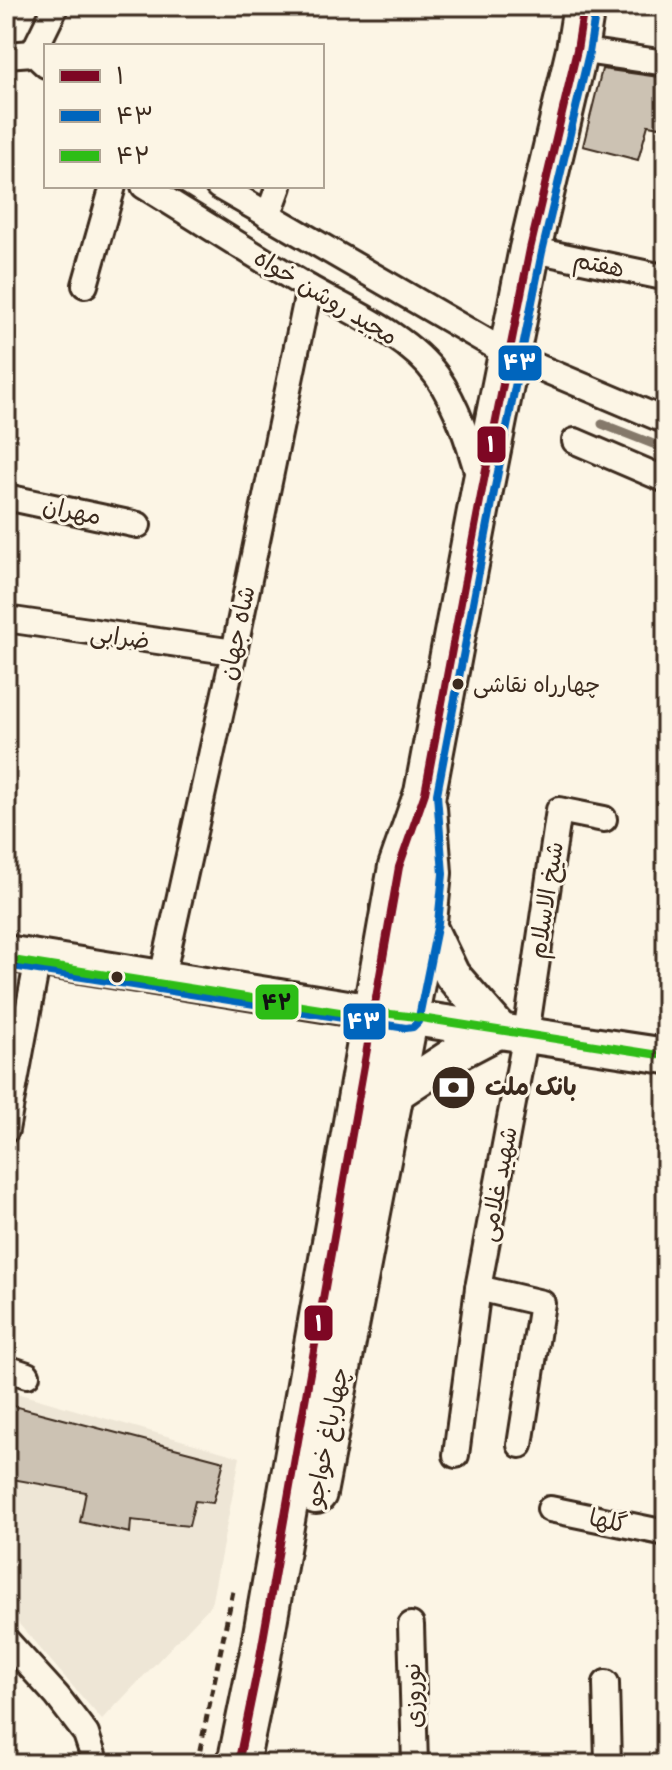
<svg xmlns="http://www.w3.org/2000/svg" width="672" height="1770" font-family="'Balsamiq Sans','Playpen Sans Arabic',sans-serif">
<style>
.built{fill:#eee6d6}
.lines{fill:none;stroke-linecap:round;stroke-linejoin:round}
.stream{stroke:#85796b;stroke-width:9}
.building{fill:#ccc2b3;stroke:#3b2a1e;stroke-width:2}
.street-casing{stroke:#3b2a1e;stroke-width:30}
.secondary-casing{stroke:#3b2a1e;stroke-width:40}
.primary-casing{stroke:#3b2a1e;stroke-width:46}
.path{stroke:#3b2a1e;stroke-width:5;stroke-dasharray:8 6;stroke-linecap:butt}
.street{stroke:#fcf5e5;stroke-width:24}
.secondary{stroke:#fcf5e5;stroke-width:34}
.primary{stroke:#fcf5e5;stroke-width:40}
.bus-1-casing{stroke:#fcf5e5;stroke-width:14}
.bus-2-casing{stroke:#fcf5e5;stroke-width:14}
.bus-3-casing{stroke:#fcf5e5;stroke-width:14}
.bus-1{stroke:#7e0724;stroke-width:8}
.bus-2{stroke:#0065bd;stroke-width:8}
.bus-3{stroke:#2dbd16;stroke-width:8}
.bus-dot{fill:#3b2a1e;stroke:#fcf5e5;stroke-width:3}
.labels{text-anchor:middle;stroke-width:6;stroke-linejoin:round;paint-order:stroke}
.bus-label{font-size:22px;fill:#3b2a1e;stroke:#fcf5e5;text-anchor:start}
.street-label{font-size:24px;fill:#3b2a1e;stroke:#fcf5e5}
.poi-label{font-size:24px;font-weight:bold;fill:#3b2a1e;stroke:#fcf5e5;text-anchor:start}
.line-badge{stroke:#fcf5e5;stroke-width:3}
.badge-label{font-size:22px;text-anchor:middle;font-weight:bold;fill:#fff}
.pale-badge-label{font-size:22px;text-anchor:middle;font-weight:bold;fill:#111}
</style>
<rect width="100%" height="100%" fill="#fcf5e5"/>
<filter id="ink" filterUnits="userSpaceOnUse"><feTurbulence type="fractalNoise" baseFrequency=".0125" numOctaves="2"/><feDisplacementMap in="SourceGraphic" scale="16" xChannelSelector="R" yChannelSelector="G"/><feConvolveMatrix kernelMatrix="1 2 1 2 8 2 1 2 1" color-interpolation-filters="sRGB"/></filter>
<g filter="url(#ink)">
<polygon class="built" points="6,1390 240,1457 211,1605 102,1720 6,1609"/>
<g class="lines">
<polyline class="stream" points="602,424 666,449"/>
</g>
<g class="building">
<polygon points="602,69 666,78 666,128 648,125 638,160 583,146"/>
<polygon points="6,1404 224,1461 213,1503 195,1501 189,1526 131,1520 130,1533 80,1522 86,1492 6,1478"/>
</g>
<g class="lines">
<defs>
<g id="street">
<polyline points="577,50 666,63"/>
<polyline points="33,53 56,6"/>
<polyline points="6,55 33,53 46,65"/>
<path d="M144,186C198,219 252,254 306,286C349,311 408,335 437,376C458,407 469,443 479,478"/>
<polyline points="218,186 510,355 666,421"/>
<polyline points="268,216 279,186"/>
<polyline points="530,249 663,277 666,273"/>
<polyline points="85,285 113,186"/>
<polyline points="575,441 666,480"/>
<polyline points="6,497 138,525"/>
<polyline points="6,619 234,652"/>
<polyline points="162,977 234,652 309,288"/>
<polyline points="6,1130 38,958"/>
<polyline points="478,1288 542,1303 520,1445"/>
<polyline points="6,1368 27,1375"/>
<polyline points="456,1455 478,1288 526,1034 559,810 604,819"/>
<polyline points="550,1509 666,1533"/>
<polyline points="411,1625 415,1764"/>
<polyline points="6,1640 57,1696 86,1734 96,1764"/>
<polyline points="606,1683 608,1764"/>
</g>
<g id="secondary">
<polyline points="6,953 373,1012 666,1056"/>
<polyline points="393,1095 460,1051 500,1030 452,975 426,921"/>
</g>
<g id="primary">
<polyline points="316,1493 426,921 431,873 426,808"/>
<polyline points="238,1764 260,1657 399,867 425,793 482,490 530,249 577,50 584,6"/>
</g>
</defs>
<use href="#street" class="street-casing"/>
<use href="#secondary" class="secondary-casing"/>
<use href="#primary" class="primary-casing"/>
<polyline class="path" points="197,1764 233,1591"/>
<use href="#street" class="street"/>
<use href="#secondary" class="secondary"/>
<use href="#primary" class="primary"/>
<defs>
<polyline id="bus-1" points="238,1764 260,1657 399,867 425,793 482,490 530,249 577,50 584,6"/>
<polyline id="bus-2" points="6,965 406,1028 413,1027 418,1022 438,923 443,874 437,794 494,492 542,252 589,53 596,8"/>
<polyline id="bus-3" points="6,959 365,1016 373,1012 408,1016 666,1056"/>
</defs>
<use href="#bus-1" class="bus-1-casing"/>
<use href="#bus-2" class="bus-2-casing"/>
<use href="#bus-3" class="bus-3-casing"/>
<use href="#bus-1" class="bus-1"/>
<use href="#bus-2" class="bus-2"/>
<use href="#bus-3" class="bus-3"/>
</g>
</g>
<defs>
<symbol id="bank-disc" viewBox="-11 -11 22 22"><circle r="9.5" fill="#3b2a1e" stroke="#fcf5e5"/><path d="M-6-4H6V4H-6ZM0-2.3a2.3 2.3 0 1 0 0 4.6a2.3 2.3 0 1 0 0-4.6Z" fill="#fff"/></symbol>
</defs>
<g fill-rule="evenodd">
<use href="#bank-disc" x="428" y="1062" width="51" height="51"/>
</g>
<g class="bus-dot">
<circle cx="458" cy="684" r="7"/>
<circle cx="117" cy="977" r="7"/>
</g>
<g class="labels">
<g class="bus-label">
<text x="473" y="692">چهارراه نقاشی</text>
</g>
<g class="street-label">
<text transform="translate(599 264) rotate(12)" y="8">هفتم</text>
<text transform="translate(326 297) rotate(31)" y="8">مجید روشن خواه</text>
<text transform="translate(72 511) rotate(12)" y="8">مهران</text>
<text transform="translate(237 633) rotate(-78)" y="8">شاه جهان</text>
<text transform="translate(120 637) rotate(8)" y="8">ضرابی</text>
<text transform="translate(546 900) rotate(-81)" y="8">شیخ الاسلام</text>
<text transform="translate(498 1184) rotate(-79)" y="8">شهید غلامی</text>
<text transform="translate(327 1437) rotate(-79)" y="8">چهارباغ خواجو</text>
<text transform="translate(608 1521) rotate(12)" y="8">گلها</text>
<text transform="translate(413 1695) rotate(-92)" y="8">نوروزی</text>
</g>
<g class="poi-label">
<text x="485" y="1095">بانک ملت</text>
</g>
</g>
<g class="line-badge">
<rect x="497" y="344" width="46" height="38" rx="8" fill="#0065bd"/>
<rect x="476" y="425" width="31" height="39" rx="8" fill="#7e0724"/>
<rect x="254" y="983" width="46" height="38" rx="8" fill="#2dbd16"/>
<rect x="342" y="1002" width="45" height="39" rx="8" fill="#0065bd"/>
<rect x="303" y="1304" width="31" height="38" rx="8" fill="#7e0724"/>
</g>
<g class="badge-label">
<text x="520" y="370">۴۳</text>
<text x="491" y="452">۱</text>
<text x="364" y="1029">۴۳</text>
<text x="319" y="1331">۱</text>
</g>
<g class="pale-badge-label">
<text x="277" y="1010">۴۲</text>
</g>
<rect width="672" height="1770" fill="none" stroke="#fcf5e5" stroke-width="32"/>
<rect x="16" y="16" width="640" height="1738" fill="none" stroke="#3b2a1e" stroke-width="3" filter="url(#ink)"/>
<rect x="44" y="44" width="280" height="144" fill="#fcf5e5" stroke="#afa495" stroke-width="2"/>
<rect x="60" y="70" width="40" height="12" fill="#7e0724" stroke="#afa495" stroke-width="2"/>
<text x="116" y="84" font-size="24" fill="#3b2a1e">۱</text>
<rect x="60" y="110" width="40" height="12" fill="#0065bd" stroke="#afa495" stroke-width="2"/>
<text x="116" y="124" font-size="24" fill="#3b2a1e">۴۳</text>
<rect x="60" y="150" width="40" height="12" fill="#2dbd16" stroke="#afa495" stroke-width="2"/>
<text x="116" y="164" font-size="24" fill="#3b2a1e">۴۲</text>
</svg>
